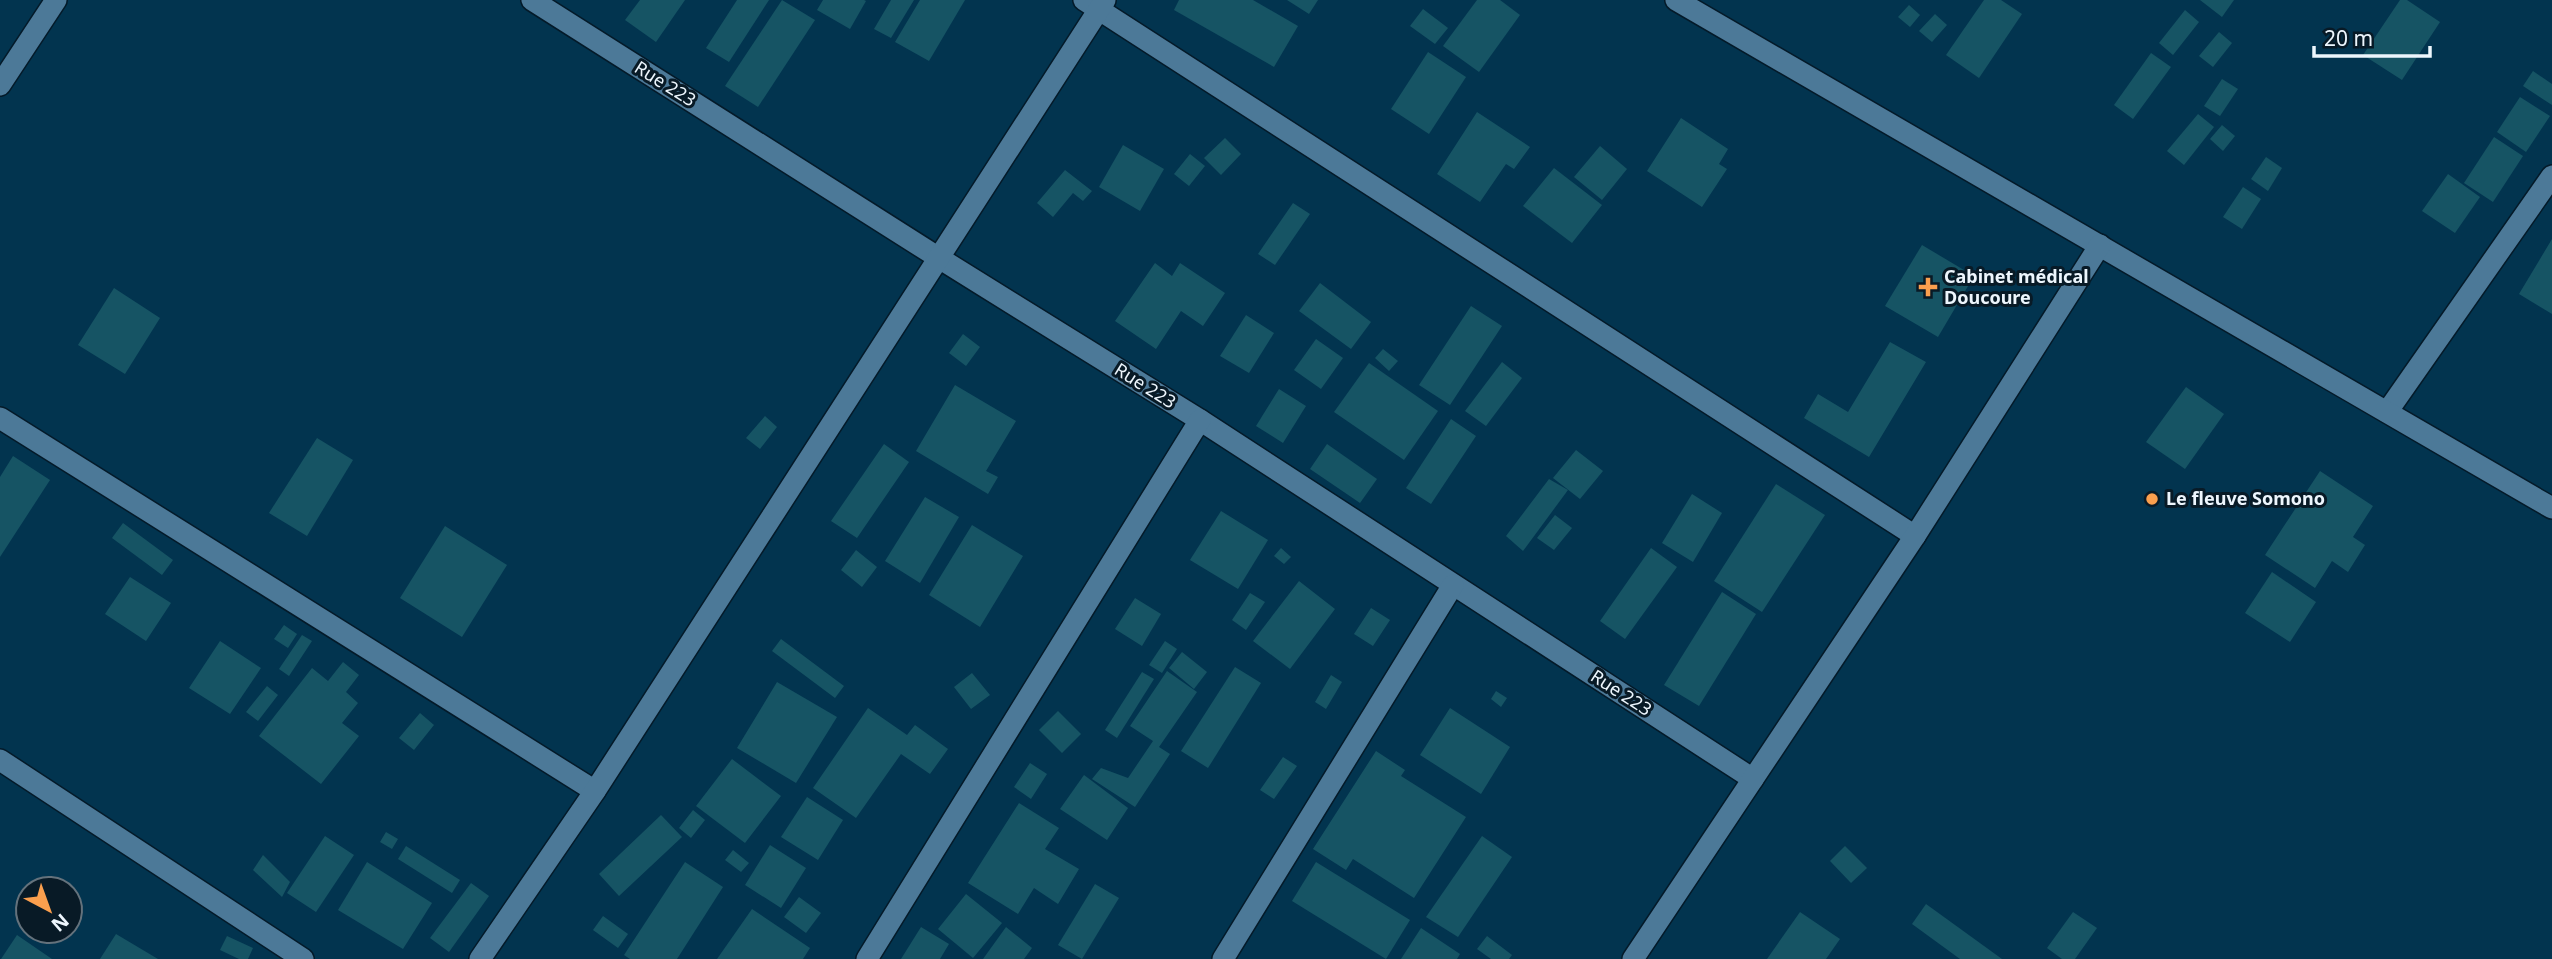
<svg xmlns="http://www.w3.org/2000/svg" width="2552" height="959" font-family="'Noto Sans',sans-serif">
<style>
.building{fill:#165464}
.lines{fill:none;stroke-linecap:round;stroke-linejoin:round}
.street-casing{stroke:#041a29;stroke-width:24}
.secondary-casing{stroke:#041a29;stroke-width:24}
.street{stroke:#4c7998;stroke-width:21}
.secondary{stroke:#4c7998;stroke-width:21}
.poi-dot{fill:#fa9f4e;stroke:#081a26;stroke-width:2.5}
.labels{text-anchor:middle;stroke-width:6;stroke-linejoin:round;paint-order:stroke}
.street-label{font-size:18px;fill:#edf6fd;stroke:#081a26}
.poi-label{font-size:18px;font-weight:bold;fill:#edf6fd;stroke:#081a26;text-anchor:start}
</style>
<rect width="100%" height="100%" fill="#02344f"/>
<g class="building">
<polygon points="640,0 685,0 656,42 625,20"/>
<polygon points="737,0 769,0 729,62 706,48"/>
<polygon points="782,0 815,20 758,107 725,86"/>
<polygon points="823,0 864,0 866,1 850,29 817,10"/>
<polygon points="891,0 914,0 891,38 874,29"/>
<polygon points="920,0 965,0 929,61 895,42"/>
<polygon points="1179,0 1253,0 1298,26 1274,67 1174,10"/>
<polygon points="1287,0 1318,0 1309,14"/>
<polygon points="1477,0 1500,0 1520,15 1479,72 1443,46"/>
<polygon points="1984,0 2001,0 2022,14 1979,78 1946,55"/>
<polygon points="2200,0 2234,0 2222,17"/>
<polygon points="2400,0 2407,0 2440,22 2402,80 2363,55"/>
<polygon points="1909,5 1920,15 1910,27 1898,17"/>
<polygon points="1423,9 1448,28 1435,44 1410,26"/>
<polygon points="2185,10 2199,22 2173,55 2159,43"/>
<polygon points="1935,14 1947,25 1932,42 1919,31"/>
<polygon points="2219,32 2232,43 2213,67 2199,56"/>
<polygon points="1428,52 1466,77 1429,134 1391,109"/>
<polygon points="2151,53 2171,67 2133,119 2114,105"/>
<polygon points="2533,71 2552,84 2552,105 2523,86"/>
<polygon points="2222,79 2238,89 2220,116 2204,106"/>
<polygon points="2520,97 2550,116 2526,152 2497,132"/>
<polygon points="1477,112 1530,147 1514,169 1506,164 1480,202 1437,174"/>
<polygon points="2198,114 2214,127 2184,165 2167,151"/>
<polygon points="1681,118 1728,149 1719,164 1727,169 1702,207 1647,171"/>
<polygon points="2222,125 2235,136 2223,151 2210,139"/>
<polygon points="2494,137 2523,156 2493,202 2464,183"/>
<polygon points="1225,138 1241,154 1221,175 1204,158"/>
<polygon points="1123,145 1164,169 1140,211 1099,187"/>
<polygon points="1600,146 1627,169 1602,200 1574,177"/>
<polygon points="1190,154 1205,166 1189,186 1174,174"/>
<polygon points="2266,157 2282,168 2268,191 2251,179"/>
<polygon points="1554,168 1602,205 1572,243 1523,206"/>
<polygon points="1065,170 1092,191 1083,201 1073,193 1053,217 1037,203"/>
<polygon points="2448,174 2480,197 2455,233 2422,211"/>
<polygon points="2243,187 2261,199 2242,229 2223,217"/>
<polygon points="1293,203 1310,214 1275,265 1258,254"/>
<polygon points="2552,239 2552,314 2519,294"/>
<polygon points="1922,245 1974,276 1938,337 1885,306"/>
<polygon points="1155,263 1172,276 1180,263 1225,293 1203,326 1181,311 1156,349 1115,321"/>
<polygon points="1320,283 1371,322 1351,349 1299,311"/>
<polygon points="114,288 160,318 125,374 78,345"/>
<polygon points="1471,306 1502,326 1450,405 1419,385"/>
<polygon points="1246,315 1274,333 1249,373 1220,356"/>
<polygon points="963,334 980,347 966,366 949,353"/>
<polygon points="1316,339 1343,358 1321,389 1294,370"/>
<polygon points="1890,342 1926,362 1869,457 1804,418 1818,394 1848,412"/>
<polygon points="1383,349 1398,361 1389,371 1375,358"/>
<polygon points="1502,362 1522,378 1486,426 1465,411"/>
<polygon points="1369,363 1438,411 1404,460 1334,412"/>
<polygon points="955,385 1016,421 986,471 998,477 988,494 916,451"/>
<polygon points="2186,387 2224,414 2185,469 2146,442"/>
<polygon points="1279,389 1306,406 1283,443 1256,426"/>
<polygon points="765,416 777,427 760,449 746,438"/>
<polygon points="1451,419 1476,436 1431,504 1406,488"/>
<polygon points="317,438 353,460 307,536 269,513"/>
<polygon points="884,444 909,462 857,538 831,521"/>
<polygon points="1327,444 1377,479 1360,503 1310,469"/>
<polygon points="1576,450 1603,471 1580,499 1553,478"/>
<polygon points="13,456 50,480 0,557 0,477"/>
<polygon points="2320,471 2373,506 2353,537 2365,545 2348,572 2332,561 2315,588 2265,555"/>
<polygon points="1549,479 1568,490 1523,551 1506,536"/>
<polygon points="1776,484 1825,515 1762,612 1714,581"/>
<polygon points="1692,494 1722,513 1693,562 1662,543"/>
<polygon points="925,497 959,517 920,583 885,561"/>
<polygon points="1221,511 1268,540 1238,589 1190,560"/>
<polygon points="1555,515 1572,528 1554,550 1537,538"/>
<polygon points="123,523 173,560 162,575 112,538"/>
<polygon points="972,525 1023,556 980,627 929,595"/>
<polygon points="445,526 507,565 462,637 400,598"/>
<polygon points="1281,548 1291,557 1284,564 1274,556"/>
<polygon points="1651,548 1677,567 1625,639 1600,621"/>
<polygon points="856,550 877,567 862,587 841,570"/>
<polygon points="2272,572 2316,602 2290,642 2245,613"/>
<polygon points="130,577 171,603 146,641 105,614"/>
<polygon points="1299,581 1335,609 1290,669 1253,641"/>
<polygon points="1722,592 1756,614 1699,706 1664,685"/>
<polygon points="1250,593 1265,602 1246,630 1232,620"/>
<polygon points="1135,598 1161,614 1142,646 1115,629"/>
<polygon points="1371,608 1390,620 1373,646 1354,634"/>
<polygon points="284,625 297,634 288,648 274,639"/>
<polygon points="302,635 312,641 289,676 279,669"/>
<polygon points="781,639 844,686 835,698 772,651"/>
<polygon points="220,641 261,668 230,714 189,688"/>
<polygon points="1165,641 1177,649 1162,673 1149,665"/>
<polygon points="1182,652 1207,672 1194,689 1169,668"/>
<polygon points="343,662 359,675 346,692 358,703 342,723 359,736 321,784 259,736 312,668 328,681"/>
<polygon points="1235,667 1261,683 1208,768 1181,751"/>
<polygon points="1167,671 1197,692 1159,747 1170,754 1135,807 1092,779 1101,768 1128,778 1153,741 1130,726"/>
<polygon points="1142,672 1154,679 1117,738 1105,730"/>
<polygon points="972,673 990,695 971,709 954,687"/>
<polygon points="1331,675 1342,682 1326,709 1315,702"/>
<polygon points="777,682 837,717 796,783 737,748"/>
<polygon points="267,686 278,695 258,721 246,712"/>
<polygon points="1496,691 1507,698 1501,707 1491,699"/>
<polygon points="868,708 907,735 915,725 948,749 930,774 901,754 856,818 813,788"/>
<polygon points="1450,708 1510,747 1481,794 1420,755"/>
<polygon points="1058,711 1081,734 1062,753 1039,730"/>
<polygon points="420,713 434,725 414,750 399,738"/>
<polygon points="1376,751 1405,770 1401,776 1466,817 1414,898 1353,859 1346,870 1313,849"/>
<polygon points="1283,757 1297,766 1274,799 1260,790"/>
<polygon points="732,759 781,796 745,843 696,806"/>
<polygon points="1030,763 1047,774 1031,799 1014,787"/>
<polygon points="1084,775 1128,808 1107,840 1060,809"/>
<polygon points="807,797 843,820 818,860 781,837"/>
<polygon points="1019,803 1059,828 1045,849 1079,869 1058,904 1034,888 1018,914 968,883"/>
<polygon points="693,810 705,820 691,838 679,828"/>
<polygon points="661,815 682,837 619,896 599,874"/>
<polygon points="386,832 398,839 392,849 380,842"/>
<polygon points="325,836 354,855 316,912 287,893"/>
<polygon points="1482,836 1512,857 1458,937 1426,917"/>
<polygon points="770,845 806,868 781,908 745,885"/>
<polygon points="406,846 460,880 452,893 398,859"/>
<polygon points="1845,846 1867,868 1851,883 1830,861"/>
<polygon points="733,850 749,863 741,872 725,860"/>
<polygon points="263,855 290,882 282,897 253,870"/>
<polygon points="367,862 432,903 403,949 338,910"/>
<polygon points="685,862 723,887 677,959 630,959 624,955"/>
<polygon points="1316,862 1410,920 1386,959 1292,901"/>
<polygon points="471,883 489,896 449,952 430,938"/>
<polygon points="1095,884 1119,898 1082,959 1058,945"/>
<polygon points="966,894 1002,923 973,958 938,929"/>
<polygon points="799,897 821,913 806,933 784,917"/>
<polygon points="1926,904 2002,959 1960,959 1912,924"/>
<polygon points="752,909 810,948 803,959 717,959"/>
<polygon points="1800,912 1840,939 1826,959 1767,959"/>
<polygon points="2073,912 2097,928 2075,959 2062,959 2047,948"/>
<polygon points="603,916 628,934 618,948 593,930"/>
<polygon points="921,927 949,944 940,959 901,959"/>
<polygon points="1006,927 1032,948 1024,959 983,959"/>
<polygon points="1421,928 1460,954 1457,959 1401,959"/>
<polygon points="116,934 158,959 100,959"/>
<polygon points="17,935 52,959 1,959"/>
<polygon points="227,936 253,948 248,959 239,959 220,950"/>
<polygon points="1487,936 1512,955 1509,959 1491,959 1477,949"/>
</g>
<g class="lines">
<defs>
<g id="street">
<polyline points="532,0 939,258 1200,420 1753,779"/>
<polyline points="1084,0 1915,536"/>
<polyline points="0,85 56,0"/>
<polyline points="2387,412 2552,176"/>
<polyline points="0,418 595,791"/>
<polyline points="0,760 303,959"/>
<polyline points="480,959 595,791 1105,0"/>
<polyline points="867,959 1200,420"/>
<polyline points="1223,959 1453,585"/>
</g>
<g id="secondary">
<polyline points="1676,0 2552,508"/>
<polyline points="1633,959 1915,536 2100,245"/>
</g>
</defs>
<use href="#street" class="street-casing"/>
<use href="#secondary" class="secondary-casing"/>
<use href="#street" class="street"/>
<use href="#secondary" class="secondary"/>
</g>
<g class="poi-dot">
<path d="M1924.5 276.5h7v7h7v7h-7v7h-7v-7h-7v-7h7z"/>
<circle cx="2152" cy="499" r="7"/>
</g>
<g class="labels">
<g class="street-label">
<text transform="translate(665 84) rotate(32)" y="6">Rue 223</text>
<text transform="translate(1145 386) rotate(32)" y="6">Rue 223</text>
<text transform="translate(1621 693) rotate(33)" y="6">Rue 223</text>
</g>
<g class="poi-label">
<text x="1944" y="283">Cabinet médical<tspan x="1944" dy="21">Doucoure</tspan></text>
<text x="2166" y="505">Le fleuve Somono</text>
</g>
</g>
<g transform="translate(49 910) rotate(139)"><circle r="33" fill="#081a26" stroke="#64727c" stroke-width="2"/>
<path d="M0-5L12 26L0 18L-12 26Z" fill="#fa9f4e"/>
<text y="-10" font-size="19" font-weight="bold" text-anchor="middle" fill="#edf6fd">N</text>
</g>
<path d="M2314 46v10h116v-10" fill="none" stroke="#edf6fd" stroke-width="3.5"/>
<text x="2324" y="46" font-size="21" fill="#edf6fd" stroke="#081a26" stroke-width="5" paint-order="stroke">20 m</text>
</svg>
